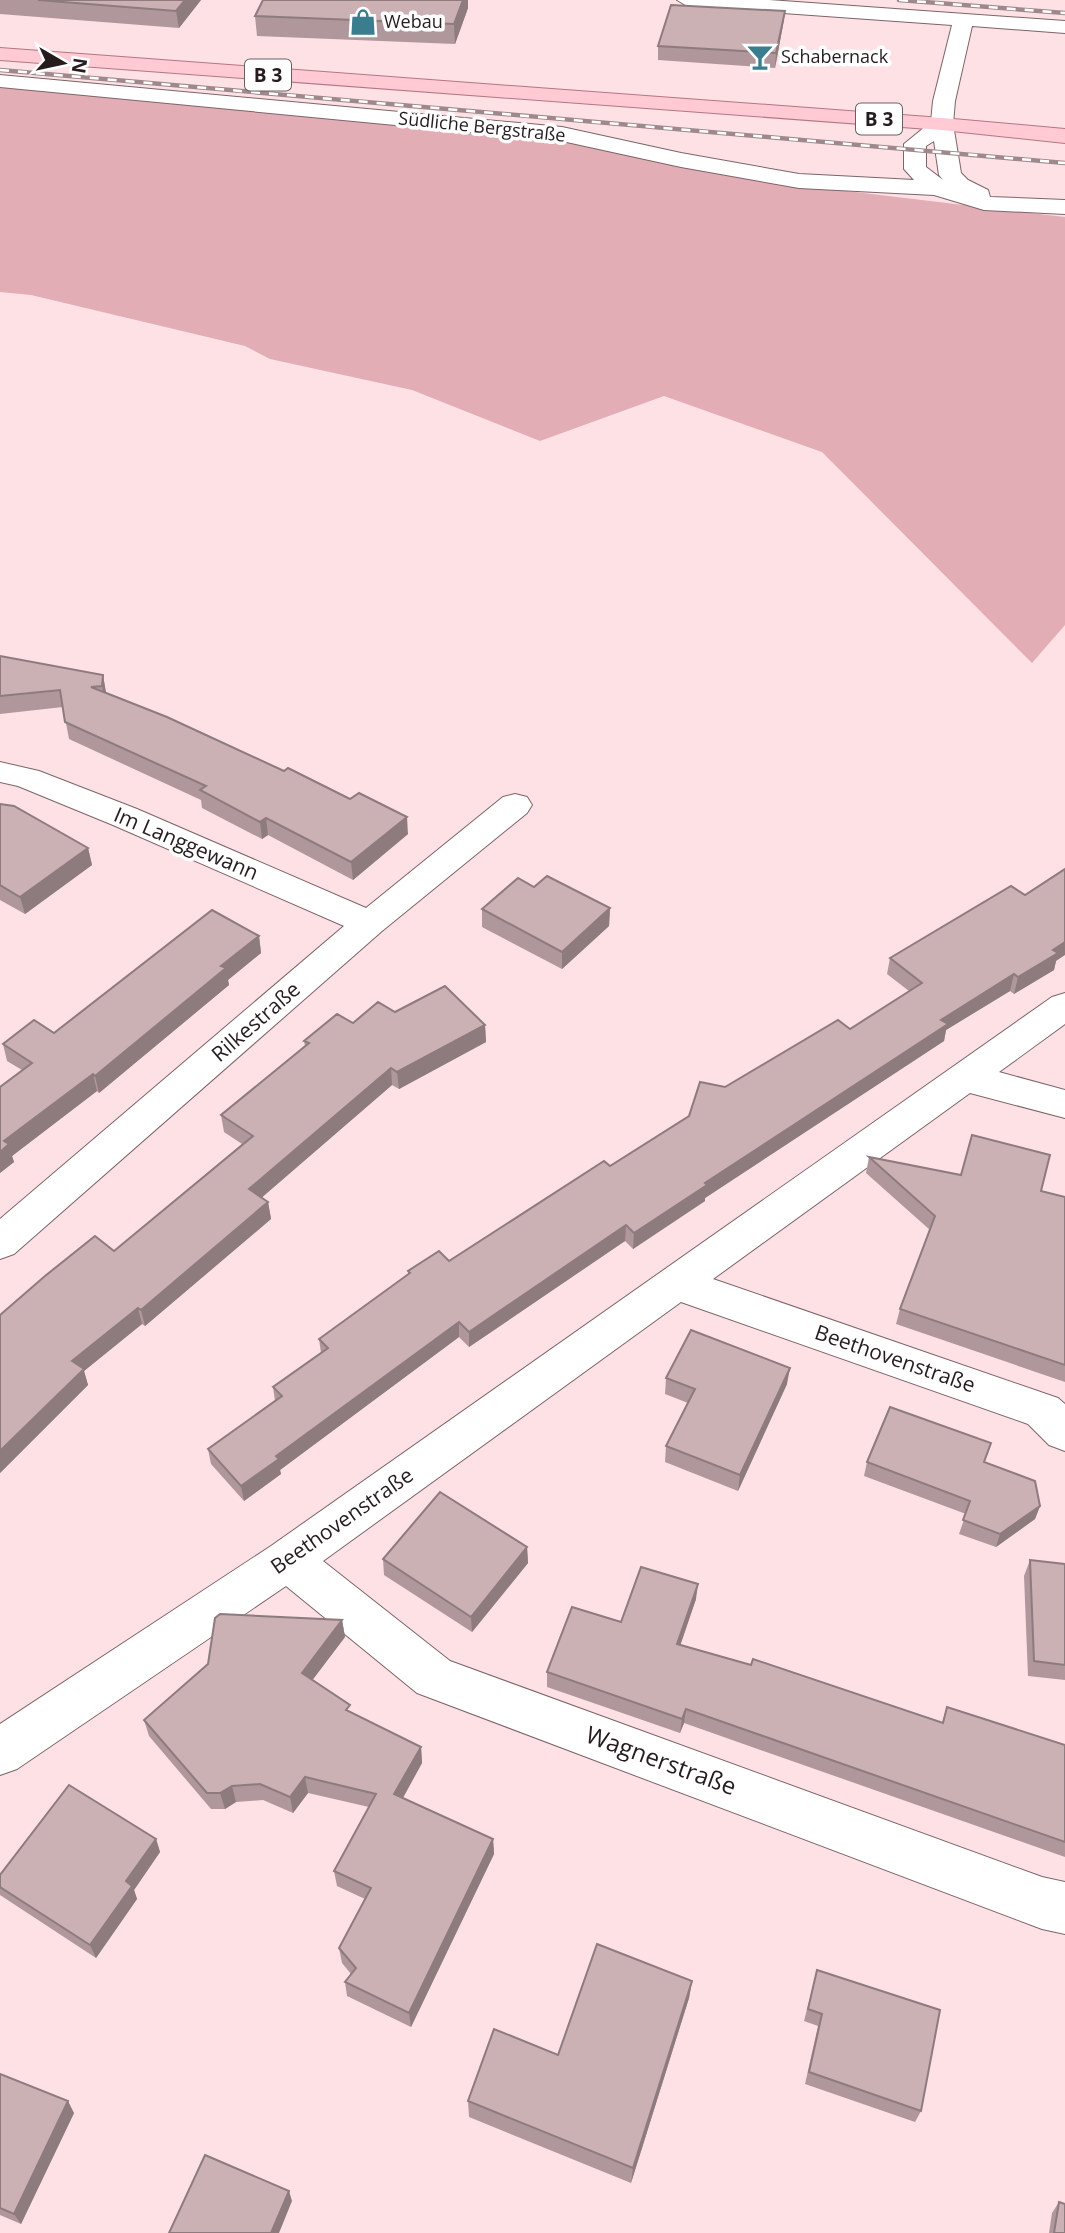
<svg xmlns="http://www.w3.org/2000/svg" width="1065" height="2233" font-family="'Open Sans',sans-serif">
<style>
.green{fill:#e3adb6}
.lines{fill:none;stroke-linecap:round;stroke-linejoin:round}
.minor-casing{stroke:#7d6469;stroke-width:2}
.primary-casing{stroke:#b37682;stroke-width:2}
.minor{fill:#fff;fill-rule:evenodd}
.primary{fill:#ffcad4;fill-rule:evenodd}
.rail-casing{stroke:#9d888b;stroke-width:4.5}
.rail{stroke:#fff;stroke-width:2.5;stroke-dasharray:9;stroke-linecap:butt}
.wall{fill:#af979b}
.shaded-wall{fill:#8e7b7e}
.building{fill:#cbb0b4;stroke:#8e7b7e;stroke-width:2}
.labels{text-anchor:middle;stroke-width:7;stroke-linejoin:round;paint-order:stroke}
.far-poi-label{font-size:18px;fill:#261c1e;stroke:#fff;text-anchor:start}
.far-street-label{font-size:18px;fill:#261c1e;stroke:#fff}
.shield{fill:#fff;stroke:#676062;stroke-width:2}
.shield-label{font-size:19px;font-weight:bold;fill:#261c1e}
.street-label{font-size:21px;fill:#261c1e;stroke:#fff}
.near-street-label{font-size:24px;fill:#261c1e;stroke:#fff}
</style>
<rect width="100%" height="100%" fill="#fee1e5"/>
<polygon class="green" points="0,81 525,135 813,187 1065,217 1065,625 1032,663 822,452 664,396 540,441 412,390 270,359 245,346 31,295 0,292"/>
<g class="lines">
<defs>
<g id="minor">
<path d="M677,0H769L1065,21V33L972,26L955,101L953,124L961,173L968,180L988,190L990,197L1065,200V214L984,210L934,195L799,188L681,167L562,141L0,87V75L562,127L681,153L799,174L914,180L904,169V144L931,122L933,101L952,25L687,6ZM934,141L939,175L943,180L926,167V146Z"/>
<polygon points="0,762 39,771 137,809 366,908 503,797 515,794 527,797 532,805 527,813 382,931 14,1254 0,1259 0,1219 344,926 113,825 18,786 0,782"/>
<polygon points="1065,993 1065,1024 999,1072 1065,1090 1065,1118 970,1093 713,1279 1058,1398 1065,1404 1065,1451 1049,1445 1028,1424 681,1302 323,1561 450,1661 1042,1877 1065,1882 1065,1934 1042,1929 417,1693 286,1586 17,1769 0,1775 0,1724 271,1546 1052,997"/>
</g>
<polygon id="primary" points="0,48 942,118 1065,129 1065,143 942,130 0,60"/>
</defs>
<use href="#minor" class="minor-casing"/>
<use href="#primary" class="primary-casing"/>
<use href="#minor" class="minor"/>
<use href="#primary" class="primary"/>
<defs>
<g id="rail">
<polyline points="899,0 1065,13"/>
<polyline points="0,70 1065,163"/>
</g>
</defs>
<use href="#rail" class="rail-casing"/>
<use href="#rail" class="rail"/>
</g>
<g class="wall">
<polygon points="0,0 201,0 179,28 0,14"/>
<polygon points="468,8 455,44 257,36 255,16"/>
<polygon points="785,11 783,25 775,68 658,60 658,46"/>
<polygon points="0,656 103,675 106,693 408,834 353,880 268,835 262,839 202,808 201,800 69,739 63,707 0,714"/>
<polygon points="0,804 88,848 92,865 25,914 0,900"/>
<polygon points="534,887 610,908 609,926 562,969 482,927 482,909"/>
<polygon points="259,936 261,953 228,980 229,985 99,1093 97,1091 12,1156 14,1162 0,1173 22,1070 7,1061 3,1044 54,1033"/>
<polygon points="890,958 1056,961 1054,970 1014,994 1010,991 946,1030 944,1041 705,1198 705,1201 633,1249 625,1241 469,1347 459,1337 280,1470 281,1474 244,1501 211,1464 208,1449 275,1401 273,1387 321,1353 319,1339 408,1274 408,1271 449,1261 610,1166 689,1116 725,1087 850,1029 909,991 887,974"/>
<polygon points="395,1012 485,1025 486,1042 399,1089 392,1085 261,1198 268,1202 271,1219 145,1326 142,1324 84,1371 88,1385 0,1473 0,1315 114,1251 242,1144 224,1132 221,1115 305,1046 304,1041 353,1023"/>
<polygon points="869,1157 1041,1191 1065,1197 1065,1382 896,1324 900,1309 930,1230 866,1173"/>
<polygon points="666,1378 787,1384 738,1491 665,1462 666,1446 688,1403 665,1394"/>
<polygon points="867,1462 985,1462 1040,1506 1035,1519 996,1547 959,1534 966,1514 864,1476"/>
<polygon points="527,1547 528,1563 472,1632 384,1575 383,1559"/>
<polygon points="1030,1560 1065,1564 1065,1680 1028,1676 1024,1576"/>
<polygon points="696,1599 680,1645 942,1723 947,1707 1065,1745 1065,1857 684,1723 680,1733 547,1687 547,1672 621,1622"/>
<polygon points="342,1620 345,1637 312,1680 351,1713 421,1747 422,1763 403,1798 493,1839 494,1854 411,2027 347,1996 345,1982 351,1974 342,1963 339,1948 365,1899 337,1886 334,1871 369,1807 308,1793 293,1813 263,1800 236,1802 225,1809 211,1809 149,1736 144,1720"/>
<polygon points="156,1839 160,1852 134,1890 137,1899 96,1958 0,1895 0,1875"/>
<polygon points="817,1970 921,2111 915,2122 805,2084 818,2026 804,2021"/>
<polygon points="692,1981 689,1998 631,2183 469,2117 468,2101 558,2055"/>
<polygon points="0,2074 74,2113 21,2224 0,2215"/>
<polygon points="1059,2202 1065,2233 1049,2233 1052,2213"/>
</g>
<g class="shaded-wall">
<polygon points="185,0 201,0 179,28 176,11"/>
<polygon points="463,0 468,0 468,8 455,44 454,24"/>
<polygon points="785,11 783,25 775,68 776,53"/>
<polygon points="103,675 106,693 105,703 102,686"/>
<polygon points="407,817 408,834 353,880 351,862"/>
<polygon points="266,818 268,835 262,839 260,822"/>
<polygon points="88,848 92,865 25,914 20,897"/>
<polygon points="610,908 609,926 562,969 562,952"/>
<polygon points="259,936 261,953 228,980 229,985 99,1093 95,1076 221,966"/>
<polygon points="1065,942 1065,955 1056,961 1054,970 1014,994 1018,977 1053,950"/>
<polygon points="1014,974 1010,991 946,1030 944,1041 705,1198 705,1201 633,1249 634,1233 941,1020"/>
<polygon points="485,1025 486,1042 399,1089 397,1072"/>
<polygon points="391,1068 392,1085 252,1206 249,1189"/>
<polygon points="93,1074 97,1091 12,1156 14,1162 0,1173 0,1152 4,1141"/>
<polygon points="268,1202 271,1219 145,1326 141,1310"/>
<polygon points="626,1225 625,1241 469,1347 469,1332"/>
<polygon points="138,1308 142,1324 84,1371 88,1385 0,1473 0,1451 72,1361"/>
<polygon points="459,1322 459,1337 280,1470 281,1474 244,1501 241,1486 276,1456"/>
<polygon points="790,1368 787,1384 738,1491 740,1475"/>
<polygon points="1040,1506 1035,1519 996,1547 1000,1534"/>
<polygon points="527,1547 528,1563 472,1632 471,1617"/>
<polygon points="698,1584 696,1599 676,1658 677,1644"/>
<polygon points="342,1620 345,1637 305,1690 302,1673"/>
<polygon points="686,1709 684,1723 680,1733 682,1719"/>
<polygon points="421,1747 422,1763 396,1810 394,1794"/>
<polygon points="305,1777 308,1793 293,1813 290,1797"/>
<polygon points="232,1786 236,1802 225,1809 220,1793"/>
<polygon points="156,1839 160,1852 134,1890 137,1899 96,1958 90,1945 126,1881"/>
<polygon points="493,1839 494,1854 411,2027 409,2013"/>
<polygon points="692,1981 689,1998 631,2183 633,2168"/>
<polygon points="68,2101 74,2113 21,2224 14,2214"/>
<polygon points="289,2191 292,2201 279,2233 271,2233"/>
</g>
<g class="building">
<polygon points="38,0 185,0 176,11"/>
<polygon points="263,0 463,0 454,24 255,16"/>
<polygon points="671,5 785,11 776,53 658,46"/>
<polygon points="0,656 103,675 102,686 91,687 167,717 284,771 288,768 350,799 359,793 407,817 351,862 266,818 260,822 200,790 206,786 65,722 60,690 0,696"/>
<polygon points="0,804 14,806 88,848 20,897 0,885"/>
<polygon points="1065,869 1065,942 1053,950 1058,953 1018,977 1014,974 941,1020 948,1024 705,1183 707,1185 634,1233 626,1225 469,1332 459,1322 276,1456 279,1459 241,1486 208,1449 282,1396 273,1387 328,1348 319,1339 410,1273 408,1271 439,1251 449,1261 604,1161 610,1166 689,1116 700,1082 725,1087 838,1020 850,1029 922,983 890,958 1011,886 1025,895"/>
<polygon points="547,876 610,908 562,952 482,909 518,878 534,887"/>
<polygon points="212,910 259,936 221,966 226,968 95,1076 93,1074 4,1141 9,1144 0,1152 0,1087 32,1063 3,1044 34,1020 54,1033"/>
<polygon points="445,986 485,1025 397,1072 391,1068 249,1189 268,1202 141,1310 138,1308 72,1361 84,1369 0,1451 0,1315 45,1276 95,1236 114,1251 253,1136 221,1115 309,1043 304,1041 337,1014 353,1023 378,1002 395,1012"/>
<polygon points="972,1135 1050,1155 1041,1191 1065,1197 1065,1365 900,1309 935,1216 869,1157 961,1175"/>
<polygon points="691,1330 790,1368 740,1475 666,1446 695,1389 666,1378"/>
<polygon points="890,1407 991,1443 984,1462 1035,1481 1040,1506 1000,1534 963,1520 970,1501 867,1462"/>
<polygon points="440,1492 527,1547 471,1617 383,1559"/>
<polygon points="1030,1560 1065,1564 1065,1665 1034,1661"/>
<polygon points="641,1567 698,1584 677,1644 751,1665 753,1659 943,1723 947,1707 1065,1745 1065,1842 686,1709 682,1719 547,1672 572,1607 621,1622"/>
<polygon points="220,1614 342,1620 302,1673 350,1705 346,1710 421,1747 394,1794 493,1839 409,2013 345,1982 356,1968 339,1948 371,1888 334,1871 376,1794 305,1777 290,1797 260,1784 232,1786 220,1793 207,1793 144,1720 208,1664 215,1618"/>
<polygon points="69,1785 156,1839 126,1881 132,1886 90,1945 0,1887 0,1875"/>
<polygon points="597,1944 692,1981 633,2168 468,2101 494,2029 558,2055"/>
<polygon points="817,1970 940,2010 921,2111 809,2072 822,2014 808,2009"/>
<polygon points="0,2074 68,2101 14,2214 0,2208"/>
<polygon points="205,2155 289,2191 271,2233 169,2233"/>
<polygon points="1059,2202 1065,2204 1065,2233 1054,2233"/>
</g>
<defs>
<symbol id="shop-bare" viewBox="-9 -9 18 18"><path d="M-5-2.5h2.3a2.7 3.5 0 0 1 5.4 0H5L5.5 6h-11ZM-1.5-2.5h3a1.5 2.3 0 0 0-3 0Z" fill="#3a7d8e" stroke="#fff" stroke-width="2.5" paint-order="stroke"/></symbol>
<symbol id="bar-bare" viewBox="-9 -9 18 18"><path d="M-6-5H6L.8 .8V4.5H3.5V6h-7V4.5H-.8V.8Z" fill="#3a7d8e" stroke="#fff" stroke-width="2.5" paint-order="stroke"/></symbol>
</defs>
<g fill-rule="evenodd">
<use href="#shop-bare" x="344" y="3" width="38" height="38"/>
<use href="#bar-bare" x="741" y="38" width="38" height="38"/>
</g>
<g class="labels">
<g class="far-poi-label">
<text x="384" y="28">Webau</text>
<text x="781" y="63">Schabernack</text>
</g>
<g class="far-street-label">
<text transform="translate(482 127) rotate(6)" y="6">Südliche Bergstraße</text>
</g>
<g class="shield">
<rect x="245" y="59.5" width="46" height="31" rx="5"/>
<rect x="856" y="103.5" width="46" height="31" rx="5"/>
</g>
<g class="shield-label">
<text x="268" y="82">B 3</text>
<text x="879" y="126">B 3</text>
</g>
<g class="street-label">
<text transform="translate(186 844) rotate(23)" y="7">Im Langgewann</text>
<text transform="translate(256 1022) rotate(-41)" y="7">Rilkestraße</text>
<text transform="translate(895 1359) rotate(19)" y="7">Beethovenstraße</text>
<text transform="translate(342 1521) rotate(-35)" y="7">Beethovenstraße</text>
</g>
<g class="near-street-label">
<text transform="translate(661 1761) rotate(20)" y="8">Wagnerstraße</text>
</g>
</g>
<g transform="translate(63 63) rotate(99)" stroke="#ffffff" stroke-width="5" paint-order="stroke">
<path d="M0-5L12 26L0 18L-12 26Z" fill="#261c1e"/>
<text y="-10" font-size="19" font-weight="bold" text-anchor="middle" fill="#261c1e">N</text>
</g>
</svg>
